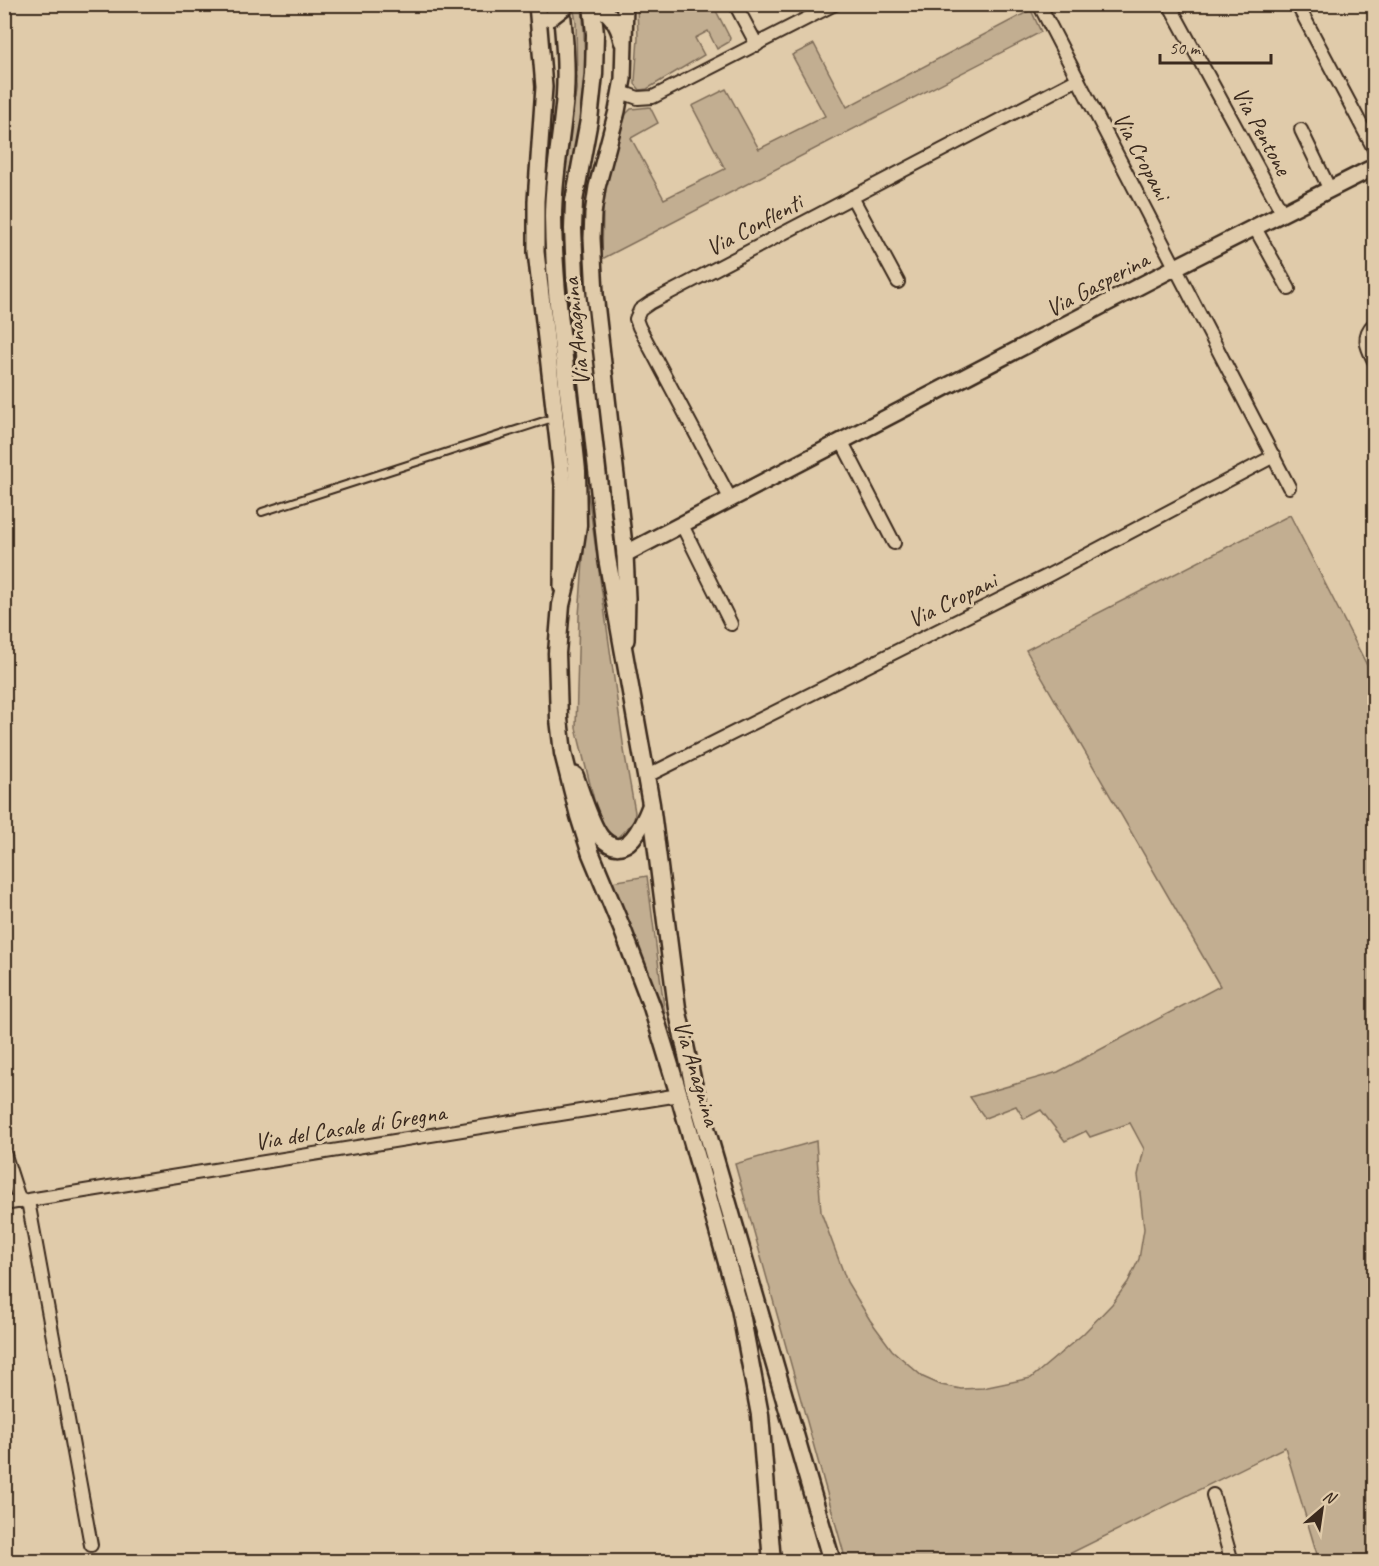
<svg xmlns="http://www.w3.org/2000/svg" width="1379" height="1566" font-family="Caveat,sans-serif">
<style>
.green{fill:#c2ae91;stroke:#7e6c58;stroke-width:1.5}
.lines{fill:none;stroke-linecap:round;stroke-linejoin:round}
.service-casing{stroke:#3b2a1e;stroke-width:10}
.minor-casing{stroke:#3b2a1e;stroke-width:16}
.tertiary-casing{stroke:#3b2a1e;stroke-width:20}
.secondary-casing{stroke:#3b2a1e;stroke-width:21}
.service{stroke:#e0cbaa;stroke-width:6}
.minor{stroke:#e0cbaa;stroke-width:12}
.tertiary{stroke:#e0cbaa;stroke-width:15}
.secondary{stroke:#e0cbaa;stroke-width:16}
.tertiary-bridge-casing{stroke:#3b2a1e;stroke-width:20;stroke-linecap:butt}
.tertiary-bridge{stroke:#e0cbaa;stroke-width:15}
.labels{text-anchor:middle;stroke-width:6;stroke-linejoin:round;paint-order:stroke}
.street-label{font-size:24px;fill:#3b2a1e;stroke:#e0cbaa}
</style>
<rect width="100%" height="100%" fill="#e0cbaa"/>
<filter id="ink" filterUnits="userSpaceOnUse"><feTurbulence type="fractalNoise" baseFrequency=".0167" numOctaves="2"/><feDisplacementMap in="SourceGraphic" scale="12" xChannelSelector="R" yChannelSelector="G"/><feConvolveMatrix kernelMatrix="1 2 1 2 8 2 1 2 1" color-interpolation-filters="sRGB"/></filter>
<g filter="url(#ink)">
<g class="green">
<path d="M573,5H582C585,37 586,69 583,101C580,135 569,168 563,201L567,145L577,85L576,22Z"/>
<polygon points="637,5 713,5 730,38 729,42 717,49 708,31 695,38 704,55 647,89 640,90 635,84 635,81 638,38"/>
<polygon points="1031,10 1041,32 602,259 603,206 608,175 626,114 631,109 650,107 658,123 631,138 664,199 725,169 692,106 726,89 759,149 825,116 792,55 814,44 847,107"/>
<polygon points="588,493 624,750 635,812 634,821 617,838 606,831 594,800 576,728 579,616"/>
<polygon points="1290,515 1374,679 1374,1561 1319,1561 1285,1447 1055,1561 846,1561 735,1164 816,1141 821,1212 847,1282 870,1320 892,1350 923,1377 941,1385 961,1389 983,1388 1031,1378 1083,1334 1112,1304 1128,1282 1139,1259 1144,1229 1138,1175 1144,1149 1130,1123 1090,1137 1086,1131 1065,1141 1041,1110 1024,1119 1016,1106 985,1118 970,1097 1058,1072 1220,986 1026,650"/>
<polygon points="647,876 667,1030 611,882"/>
</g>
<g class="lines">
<defs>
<polyline id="service" points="262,512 553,418"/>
<g id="minor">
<polyline points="735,4 757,45"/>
<polyline points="1039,4 1289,487"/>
<polyline points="1169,4 1283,214"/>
<polyline points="1297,4 1374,149"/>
<polyline points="621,92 638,98 653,97 835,4"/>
<polyline points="1301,130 1330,190"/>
<polyline points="852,197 898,282"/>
<polyline points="1255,228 1289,289"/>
<path d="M1374,324C1361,336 1367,347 1374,361"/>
<polyline points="842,442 894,543"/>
<polyline points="731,500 639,327 636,319 640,310 650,303 1078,79"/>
<polyline points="682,525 731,624"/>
<polyline points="647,776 1047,576 1274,456"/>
<polyline points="4,1152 20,1202"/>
<polyline points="28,1201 91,1545"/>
<polyline points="4,1204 679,1095"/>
<polyline points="1213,1495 1232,1562"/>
</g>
<g id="tertiary">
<polyline points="537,4 544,87 536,201 536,252 563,485 562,587"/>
<path d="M594,4C610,12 618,23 622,41"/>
<polyline points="625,4 623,79 617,111 597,187 593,214 592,238 595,294 625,554 627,598 626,640"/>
<polyline points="625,554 1176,267 1374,167"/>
<path d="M575,775C581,791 591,825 601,837C626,866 644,822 651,804"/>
</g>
<g id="secondary">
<path d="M561,4C564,35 567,64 565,95C562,136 553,176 553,217C554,302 569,387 577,471L578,525L574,552L561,605L557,653L559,719L563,753L579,816L591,854L623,931L652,1007L679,1095L740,1308L760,1415L772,1562"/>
<polyline points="592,4 595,34 594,74 589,120 574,201 573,229 575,275 607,558 651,804 677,1008 693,1083 832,1562"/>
</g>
</defs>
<use href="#service" class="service-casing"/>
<use href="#minor" class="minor-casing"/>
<use href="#tertiary" class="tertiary-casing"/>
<use href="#secondary" class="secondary-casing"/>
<use href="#service" class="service"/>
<use href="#minor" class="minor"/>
<use href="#tertiary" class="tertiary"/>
<use href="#secondary" class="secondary"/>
<defs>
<polyline id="tertiary-bridge" points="550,18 568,4"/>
</defs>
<use href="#tertiary-bridge" class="tertiary-bridge-casing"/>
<use href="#tertiary-bridge" class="tertiary-bridge"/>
</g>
</g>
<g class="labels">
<g class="street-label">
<text transform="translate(1262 131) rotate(61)" y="8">Via Pentone</text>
<text transform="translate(1142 156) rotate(62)" y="8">Via Cropani</text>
<text transform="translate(754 225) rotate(-28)" y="8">Via Conflenti</text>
<text transform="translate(1097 284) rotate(-28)" y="8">Via Gasperina</text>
<text transform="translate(576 332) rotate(-96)" y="8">Via Anagnina</text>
<text transform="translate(952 600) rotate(-26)" y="8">Via Cropani</text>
<text transform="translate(697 1073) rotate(73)" y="8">Via Anagnina</text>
<text transform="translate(350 1127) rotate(-9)" y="8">Via del Casale di Gregna</text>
</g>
</g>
<rect width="1379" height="1566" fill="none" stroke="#e0cbaa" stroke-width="24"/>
<rect x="12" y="12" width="1355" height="1542" fill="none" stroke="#3b2a1e" stroke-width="2" filter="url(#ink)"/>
<g transform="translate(1322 1509) rotate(29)" stroke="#e0cbaa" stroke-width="4.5" paint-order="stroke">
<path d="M0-4.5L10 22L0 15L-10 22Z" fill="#3b2a1e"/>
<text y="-9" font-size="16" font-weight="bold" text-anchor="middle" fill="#3b2a1e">N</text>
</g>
<path d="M1160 54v9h111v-9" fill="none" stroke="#3b2a1e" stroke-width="3"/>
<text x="1169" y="54" font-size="18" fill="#3b2a1e" stroke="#e0cbaa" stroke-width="4.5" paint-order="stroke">50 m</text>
</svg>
